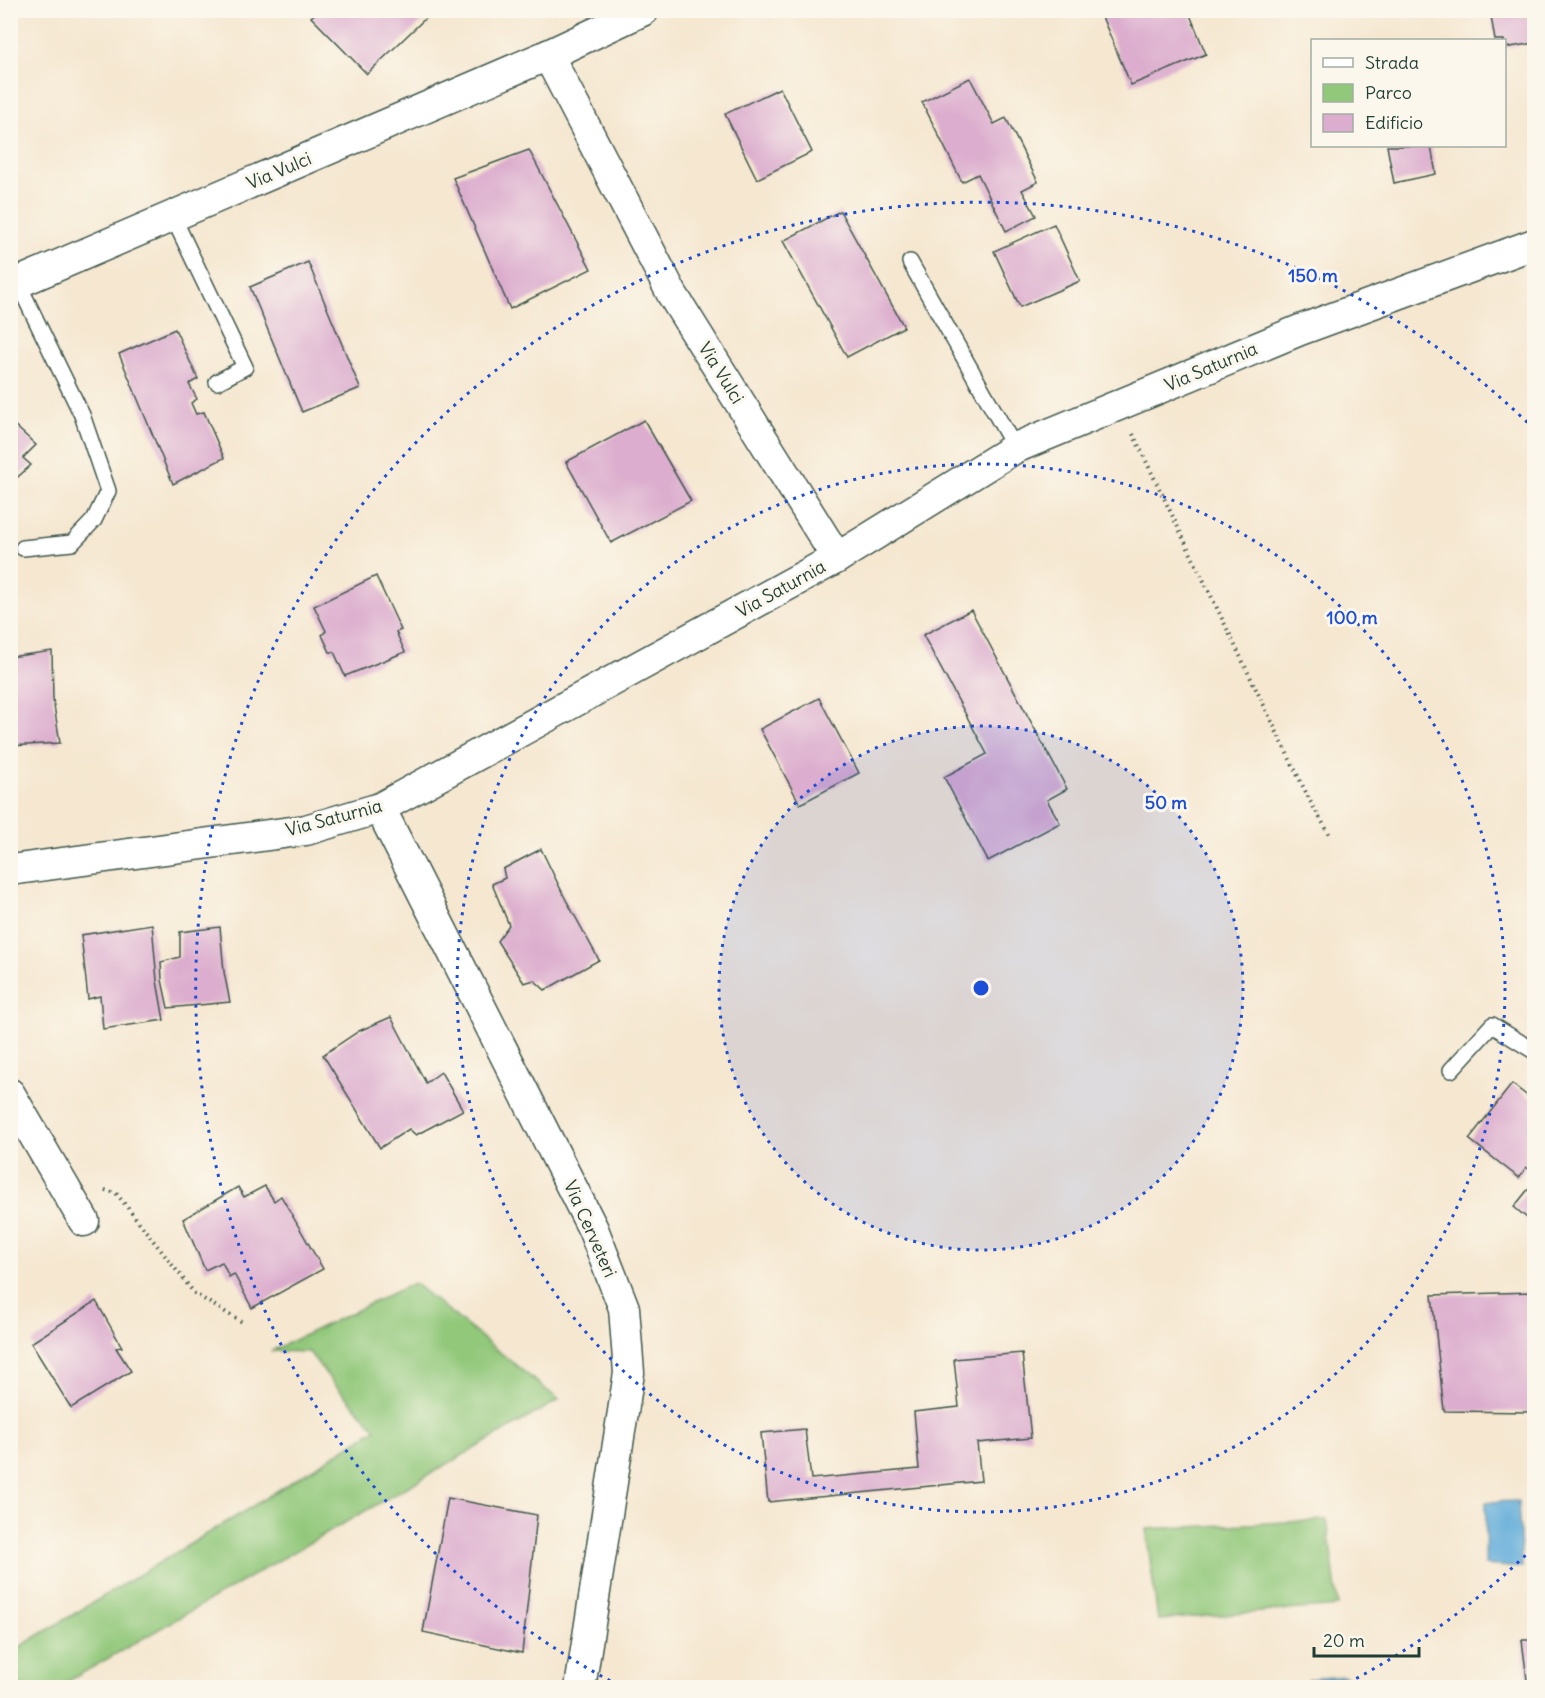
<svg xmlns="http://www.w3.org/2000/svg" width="1545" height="1698" font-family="Delius,sans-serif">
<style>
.green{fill:#92c87a;stroke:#588257;stroke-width:1.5}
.water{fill:#60acd9;stroke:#407486;stroke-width:1.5}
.building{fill:#dcadce}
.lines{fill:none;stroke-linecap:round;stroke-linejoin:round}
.lane-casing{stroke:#3f564b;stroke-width:18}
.street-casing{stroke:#3f564b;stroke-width:33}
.path{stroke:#3f564b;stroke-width:4;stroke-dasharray:1.5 4.5;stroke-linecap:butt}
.lane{stroke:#fff;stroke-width:15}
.street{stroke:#fff;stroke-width:30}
.ring{fill:none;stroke:#1d4ed8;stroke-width:3;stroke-dasharray:3 6}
.labels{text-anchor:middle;stroke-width:6;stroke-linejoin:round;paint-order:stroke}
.street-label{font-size:18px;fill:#1f3d34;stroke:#fbf7ec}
.centre{fill:#1d4ed8;stroke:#fbf7ec;stroke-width:3}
.ring-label{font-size:18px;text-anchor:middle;font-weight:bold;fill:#1d4ed8;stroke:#fbf7ec;stroke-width:6;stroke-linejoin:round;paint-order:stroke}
</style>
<rect width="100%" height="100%" fill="#fbf7ec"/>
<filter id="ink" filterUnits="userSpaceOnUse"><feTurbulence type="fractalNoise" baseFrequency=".0167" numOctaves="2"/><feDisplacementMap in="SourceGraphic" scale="12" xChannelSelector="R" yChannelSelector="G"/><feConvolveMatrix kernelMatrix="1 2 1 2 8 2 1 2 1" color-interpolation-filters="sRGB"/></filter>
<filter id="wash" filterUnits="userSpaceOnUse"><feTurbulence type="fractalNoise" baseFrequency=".008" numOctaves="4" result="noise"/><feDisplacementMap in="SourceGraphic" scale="24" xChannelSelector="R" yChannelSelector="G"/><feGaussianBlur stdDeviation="1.35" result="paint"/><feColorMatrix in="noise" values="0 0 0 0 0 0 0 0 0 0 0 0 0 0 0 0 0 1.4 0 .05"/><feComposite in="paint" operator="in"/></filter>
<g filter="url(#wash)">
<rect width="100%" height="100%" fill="#f5e7d0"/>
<g class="green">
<polygon points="414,1283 559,1400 58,1687 11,1687 11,1652 240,1514 376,1429 334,1384 309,1352 271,1351"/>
<polygon points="1327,1520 1338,1606 1158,1620 1146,1529"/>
</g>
<g class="water">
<polygon points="1518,1501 1522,1568 1485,1565 1486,1502"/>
<polygon points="1345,1676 1346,1687 1308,1687 1308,1679"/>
</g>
<g id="blocks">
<g class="building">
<polygon points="319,10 434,10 367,74 311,17"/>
<polygon points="1104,10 1188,10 1206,54 1131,85 1100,12"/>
<polygon points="1490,10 1534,10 1534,43 1504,48 1504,40 1495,40"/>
<polygon points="970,78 994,124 1006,118 1038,182 1022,190 1036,216 1006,231 978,174 962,182 922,102"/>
<polygon points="780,88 812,152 757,179 725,114"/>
<polygon points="1387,146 1431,146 1436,174 1394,183"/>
<polygon points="529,150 591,269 510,309 453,178"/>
<polygon points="840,211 904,327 847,357 783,241"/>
<polygon points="1054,224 1080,281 1020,307 994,251"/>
<polygon points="308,262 360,388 302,412 250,287"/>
<polygon points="175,329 198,379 189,384 197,399 191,403 196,414 204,412 224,458 173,484 119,354"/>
<polygon points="644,420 691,501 611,543 566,462"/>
<polygon points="10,421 36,445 23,458 31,465 10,484"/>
<polygon points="376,576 401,630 396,632 405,652 345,676 334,652 330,652 322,635 326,631 314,606"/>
<polygon points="971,610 1067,789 1047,800 1060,823 988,861 944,777 987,754 923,635"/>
<polygon points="52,651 53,699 60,743 10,746 10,657"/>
<polygon points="819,698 859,773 800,804 760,729"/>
<polygon points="541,849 564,896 599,960 545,990 534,980 524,983 497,941 509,925 492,884 505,878 503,869"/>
<polygon points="152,924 157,981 164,1020 103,1029 100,996 88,999 81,935"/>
<polygon points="220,927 224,972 230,1002 168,1008 162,980 161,962 180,957 180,932"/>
<polygon points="391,1017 426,1083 441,1072 463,1110 416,1135 409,1129 380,1148 323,1055 359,1031"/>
<polygon points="1512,1084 1534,1101 1534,1173 1526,1167 1519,1178 1469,1139"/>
<polygon points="1534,1182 1534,1224 1514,1207"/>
<polygon points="265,1186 274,1201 281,1196 323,1269 252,1308 234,1274 229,1277 222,1262 205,1270 183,1219 238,1187 244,1197"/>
<polygon points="1534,1292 1533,1412 1444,1411 1432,1295"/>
<polygon points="96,1301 122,1347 116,1348 131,1371 71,1408 31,1343"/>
<polygon points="1022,1353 1031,1438 977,1443 981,1481 768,1502 761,1433 805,1429 811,1479 919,1469 914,1412 959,1407 954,1359"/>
<polygon points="448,1498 537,1515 522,1653 423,1632"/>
<polygon points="1522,1640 1534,1640 1534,1688 1528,1688"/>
</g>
</g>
</g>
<g filter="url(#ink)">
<use href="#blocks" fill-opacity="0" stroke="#3f564b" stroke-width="1.5"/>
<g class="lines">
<defs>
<g id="lane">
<polyline points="173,217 245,367 217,382"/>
<polyline points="910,262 1015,448"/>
<polyline points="18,283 82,415 108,491 94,520 72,543 23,548"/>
<polyline points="1451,1070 1492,1025 1534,1051"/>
</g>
<g id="street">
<polyline points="548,55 672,294 837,558"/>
<polyline points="10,286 548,55 644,10"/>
<polyline points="380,808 593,1229 624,1308 629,1373 580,1688"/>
<polyline points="10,870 306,830 380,808 837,558 1015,448 1300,330 1534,244"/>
<polyline points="10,1094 84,1221"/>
</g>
</defs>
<use href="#lane" class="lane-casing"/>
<use href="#street" class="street-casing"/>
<g class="path">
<polyline points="1133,434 1310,801 1331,837"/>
<polyline points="105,1190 116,1193 195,1294 242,1322"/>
</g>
<use href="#lane" class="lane"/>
<use href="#street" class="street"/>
</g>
</g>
<circle cx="981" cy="988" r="262" fill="#1d4ed8" fill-opacity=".12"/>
<g class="ring">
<circle cx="981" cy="988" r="262"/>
<circle cx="981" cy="988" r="524"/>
<path d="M1532 1549A786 786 0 0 1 1344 1685M618 1685A786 786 0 1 1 1532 427"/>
</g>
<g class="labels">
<g class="street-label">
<text transform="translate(279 171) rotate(-23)" y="6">Via Vulci</text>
<text transform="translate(1211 367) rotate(-23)" y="6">Via Saturnia</text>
<text transform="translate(721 373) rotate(58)" y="6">Via Vulci</text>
<text transform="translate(781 589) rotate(-29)" y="6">Via Saturnia</text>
<text transform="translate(334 818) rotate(-15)" y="6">Via Saturnia</text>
<text transform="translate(590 1229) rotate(66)" y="6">Via Cerveteri</text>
</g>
</g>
<circle cx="981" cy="988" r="9" class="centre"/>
<g class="ring-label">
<text x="1313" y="282">150 m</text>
<text x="1352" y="624">100 m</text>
<text x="1166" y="809">50 m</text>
</g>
<rect width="1545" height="1698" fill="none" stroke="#fbf7ec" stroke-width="36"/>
<rect x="1311" y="39" width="195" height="108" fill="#fbf7ec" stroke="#a3ada2" stroke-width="1.5"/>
<rect x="1323" y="58" width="30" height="9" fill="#ffffff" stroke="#a3ada2" stroke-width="1.5"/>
<text x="1365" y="69" font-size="18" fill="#1f3d34">Strada</text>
<rect x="1323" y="84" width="30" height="18" fill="#92c87a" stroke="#a3ada2" stroke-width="1.5"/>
<text x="1365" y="99" font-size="18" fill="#1f3d34">Parco</text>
<rect x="1323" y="114" width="30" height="18" fill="#dcadce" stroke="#a3ada2" stroke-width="1.5"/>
<text x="1365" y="129" font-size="18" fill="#1f3d34">Edificio</text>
<path d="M1314 1647v9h105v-9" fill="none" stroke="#1f3d34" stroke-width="3"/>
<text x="1323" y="1647" font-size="18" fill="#1f3d34" stroke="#fbf7ec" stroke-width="4.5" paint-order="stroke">20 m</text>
</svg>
